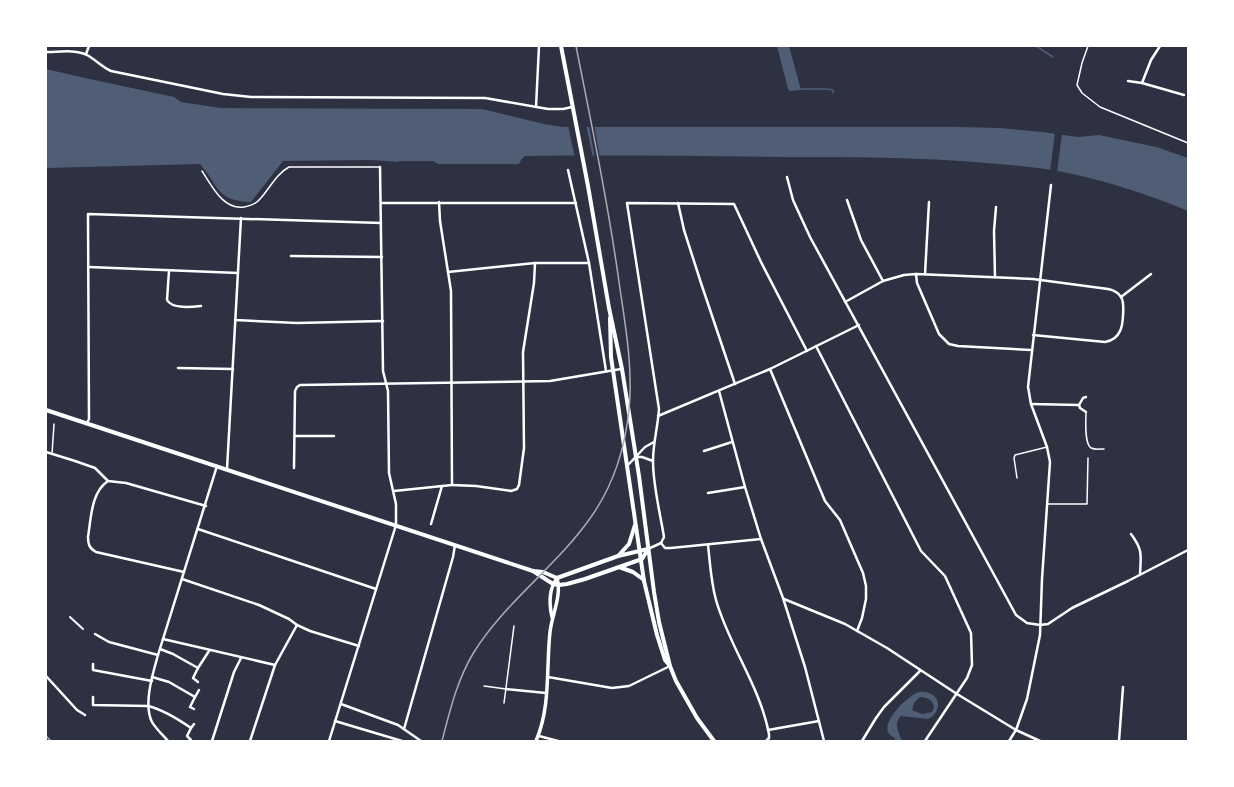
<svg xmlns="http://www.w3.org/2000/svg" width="1234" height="787" font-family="Inter,sans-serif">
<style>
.water{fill:#4f5d75;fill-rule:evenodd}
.pier{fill:#2d3142}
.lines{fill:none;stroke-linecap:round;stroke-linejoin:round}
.stream{stroke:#4f5d75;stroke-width:1.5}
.service{stroke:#fff;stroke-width:1.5}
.pedestrian{stroke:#fff;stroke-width:2}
.minor{stroke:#fff;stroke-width:2.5}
.tertiary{stroke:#fff;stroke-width:3.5}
.secondary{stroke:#fff;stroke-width:4}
.rail{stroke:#abadb3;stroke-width:1.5}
</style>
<rect width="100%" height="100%" fill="#2d3142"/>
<g class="water">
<polygon points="777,46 789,46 801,90 790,91 788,89"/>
<path d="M46,69L85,78L174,97L181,102L220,108L482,109L544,124L562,127H958L1000,128L1042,132L1078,137L1099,135L1156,147L1188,158V211C1147,194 1107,181 1063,172C1038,167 1012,165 986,163C918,157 849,157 781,157C696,156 610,155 525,156L521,160L519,164H438L433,161H399L398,162L371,160L283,161L251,202C216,201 219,186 200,164L46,168Z"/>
<path d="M919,692C941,690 944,712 928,719L901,716C893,724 899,732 902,741H895V738C892,736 889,735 888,732C883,719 909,695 919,692ZM920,697C927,697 933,700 934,707L932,712L922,714L912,710L914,703Z"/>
</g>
<g class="pier">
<polygon points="568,125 586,125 593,158 575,158"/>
<polygon points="589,125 594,125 600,158 595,158"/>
<polygon points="1055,132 1062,133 1057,173 1050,172"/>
</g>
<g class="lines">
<g class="stream">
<polyline points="1036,46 1053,57"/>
<polyline points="800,89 827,89 833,90 833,93"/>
</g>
<g class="service">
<polyline points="1088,46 1082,63 1077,85 1082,93 1100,107 1188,143"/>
<path d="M202,171C212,186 223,210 244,207C250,206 256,204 260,199C270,188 276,174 289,167H380"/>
<path d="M1086,412C1086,420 1084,443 1091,448C1095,450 1100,449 1104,449"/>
<polyline points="52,454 54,424"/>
<polyline points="1017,478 1014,458 1015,455 1047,447"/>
<polyline points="1048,504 1087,504 1088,458"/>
<polyline points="484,686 506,689"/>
<polyline points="504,703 514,626"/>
</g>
<polyline class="pedestrian" points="70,617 83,629"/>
<g class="minor">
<path d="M46,52C58,52 76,49 87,55C96,60 102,67 111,71L223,94L251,97L485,98L548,109H563L572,107"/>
<polyline points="86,54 89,46"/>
<polyline points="1128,81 1142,83 1184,95"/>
<polyline points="1142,83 1151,60 1160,46"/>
<polyline points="536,107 539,46"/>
<polyline points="568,170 589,263 606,371"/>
<polyline points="787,177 793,200 810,237 1016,615 1027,623 1040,625 1048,624 1072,608 1128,581 1188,550"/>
<polyline points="847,200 861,240 883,281"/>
<polyline points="382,203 576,203"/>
<polyline points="678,203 684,230 701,283 735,384"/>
<polyline points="291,256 382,257"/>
<polyline points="89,267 238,273"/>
<path d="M169,271L167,300C172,309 191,307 201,306"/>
<polyline points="448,272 535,263 589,263"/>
<polyline points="916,274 917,283 939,334 949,344 958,346 1031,350"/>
<polyline points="925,274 929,202"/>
<polyline points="995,277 994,231 996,207"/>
<polyline points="1121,297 1151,274"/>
<path d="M845,302L883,281L904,275L916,274L1033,279L1108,289C1113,290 1118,292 1121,297C1125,302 1123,326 1120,331C1117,338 1111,341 1105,342L1033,335"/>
<polyline points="235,320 297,323 383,321"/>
<polyline points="816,346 921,551 945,576 971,633 972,665 967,678 925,741"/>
<polyline points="178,368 233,369"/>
<polyline points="770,369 825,501 840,520 863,573 866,586 866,599 862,618 857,631"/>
<polyline points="719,391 745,487 761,539 783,598 805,667 824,741"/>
<polyline points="1031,404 1079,405 1080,408 1086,412"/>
<polyline points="1079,405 1083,398 1086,397"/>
<polyline points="658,416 770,369 859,325"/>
<polyline points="87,423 89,419 88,214 381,223"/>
<polyline points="295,436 334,436"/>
<polyline points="704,451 732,442"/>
<polyline points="46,452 75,461 95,468 108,481 126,483 206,506"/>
<polyline points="636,457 642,457 653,461"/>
<polyline points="628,465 645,447 654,442"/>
<polyline points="294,468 295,391 297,387 300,385 550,381 621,369"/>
<polyline points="227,469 241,218"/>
<path d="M108,481C91,492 91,519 88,537C88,544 89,548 96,552L184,572"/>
<polyline points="452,485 476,486 511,491 517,489 519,485 524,448 523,352 534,283 535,263"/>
<polyline points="394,491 452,485 451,291 440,221 439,202"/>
<polyline points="708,493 745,487"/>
<polyline points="431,524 442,486"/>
<polyline points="198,529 376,589"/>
<path d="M1131,534C1143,550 1141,555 1140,574"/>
<polyline points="661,543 665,548 671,548 761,539"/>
<path d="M708,545C710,563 711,582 716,600C729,646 760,686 769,734V738L766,741"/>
<path d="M648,549L661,543L664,537C660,512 653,486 653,461C653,443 658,426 659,409L627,203L734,204L761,262L807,351"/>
<polyline points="182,579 259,605 289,619 297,625 310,631 359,646"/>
<polyline points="784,599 845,624 887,648 957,694 1016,730 1040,741"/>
<polyline points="95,634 109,642 158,655"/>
<polyline points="163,639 275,665"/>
<polyline points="160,649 173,654 198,668 193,678 198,682"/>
<polyline points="93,664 93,670 152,681"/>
<polyline points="198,668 209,651"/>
<polyline points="46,676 77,710 85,715"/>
<polyline points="152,677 169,682 195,697 190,707 194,709"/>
<polyline points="548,677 612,688 629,686 670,666"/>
<polyline points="506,689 546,693"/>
<path d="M93,697V705L148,706C164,710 178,719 191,728L187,736L191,740"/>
<polyline points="195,697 199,690"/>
<polyline points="341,704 398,725 421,741"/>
<polyline points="335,721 402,741"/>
<polyline points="191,728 194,724"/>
<polyline points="404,729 453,557 455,545"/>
<polyline points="768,730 819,721"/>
<polyline points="539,736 558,741"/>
<path d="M168,741C163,735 156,729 152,722C143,704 153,673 158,655L217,466"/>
<polyline points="212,741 234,672 241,658"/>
<polyline points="250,741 275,665 297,625"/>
<polyline points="329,741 396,525 396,504 389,473 388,391 383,371 380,167"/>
<polyline points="862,741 876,718 884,707 920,671"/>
<polyline points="1009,741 1016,730 1027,699 1040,635 1042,579 1050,462 1047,447 1031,404 1028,387 1051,185"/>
<polyline points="1119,741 1123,687"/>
</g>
<g class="tertiary">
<path d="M552,617C549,604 549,589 557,578"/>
<path d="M536,741C551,706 546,668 550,632C552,614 562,596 557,578"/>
</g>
<g class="secondary">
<polyline points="561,46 588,186 609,308 622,369 639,476 654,592 659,622 670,666 676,681 697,718 714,741"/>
<polyline points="610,318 611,357 644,581 657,635 665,660 670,666"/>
<polyline points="46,410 533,571 543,572 557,578 618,556 648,549"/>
<polyline points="619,555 629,544 635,525"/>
<polyline points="619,567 633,572 644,580"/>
<polyline points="533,571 553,584 559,585 567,584 585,579 642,559 648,549"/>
</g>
<g class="rail">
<polyline points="46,736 51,741"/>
<path d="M442,741C450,710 457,680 474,652C506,601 557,566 591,517C613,486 625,448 629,410C633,370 626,329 620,289C609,208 592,127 576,46"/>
</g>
</g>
<rect width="1234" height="787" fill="none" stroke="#ffffff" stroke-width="94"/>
</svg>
